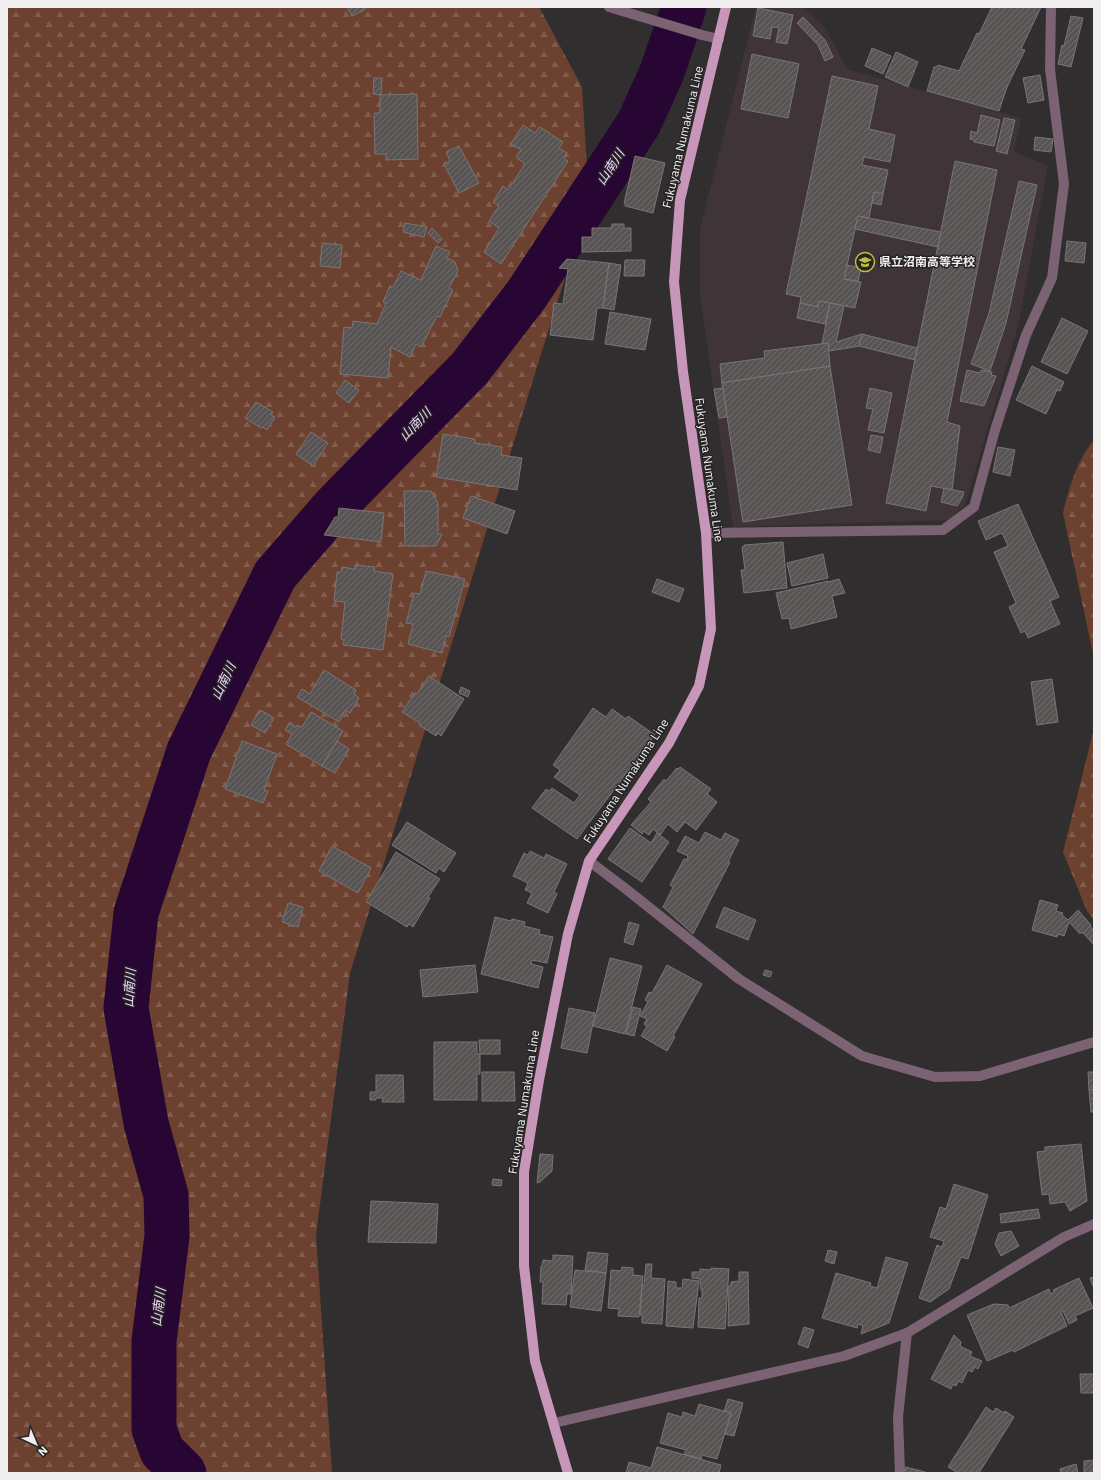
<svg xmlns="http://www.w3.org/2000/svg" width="1101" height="1480" font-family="'IBM Plex Sans','Noto Sans JP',sans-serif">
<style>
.built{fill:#3f3538}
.forest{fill:url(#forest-firs)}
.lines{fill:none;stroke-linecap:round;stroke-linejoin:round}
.river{stroke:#270633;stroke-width:45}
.building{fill:url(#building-hatch);stroke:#797575}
.minor{stroke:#7b6374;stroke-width:10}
.major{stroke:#c796b9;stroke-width:10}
.labels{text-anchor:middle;stroke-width:3;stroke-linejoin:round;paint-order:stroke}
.street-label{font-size:12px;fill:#f0eeee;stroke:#272425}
.poi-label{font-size:12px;font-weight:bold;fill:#f0eeee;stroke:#272425;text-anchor:start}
.water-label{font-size:13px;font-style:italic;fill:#f0d1ff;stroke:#272425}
</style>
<defs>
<pattern id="forest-firs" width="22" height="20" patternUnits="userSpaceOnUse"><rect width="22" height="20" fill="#6d412f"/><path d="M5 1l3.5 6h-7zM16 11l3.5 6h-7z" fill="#825d4d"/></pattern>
<pattern id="building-hatch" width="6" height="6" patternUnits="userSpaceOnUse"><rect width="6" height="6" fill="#585454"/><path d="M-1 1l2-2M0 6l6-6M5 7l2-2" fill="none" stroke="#706d6d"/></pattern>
</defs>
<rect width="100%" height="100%" fill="#312e2f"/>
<polygon class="built" points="756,7 803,7 824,26 847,69 1021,118 1014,152 1048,165 1018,327 965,505 950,520 733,527 700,294 700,229"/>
<g class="forest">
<polygon points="7,7 539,7 582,87 589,201 537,367 350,973 316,1235 332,1473 7,1473"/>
<path d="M1094,440V658L1063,513C1069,487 1077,460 1094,440Z"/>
<polygon points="1094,729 1094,920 1087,911 1063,852"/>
</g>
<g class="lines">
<polyline class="river" points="184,1473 162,1451 154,1429 154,1341 167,1236 166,1195 146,1123 126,1008 136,913 189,751 275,575 333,508 470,368 527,294 639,123 662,72 684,7"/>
</g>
<g class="building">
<polygon points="347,7 365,7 366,9 352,16"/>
<polygon points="992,7 1041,7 1021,49 1025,50 1007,87 999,111 927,91 934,67 936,67 938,65 959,71 977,33 979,34"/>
<polygon points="758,8 793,15 787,44 776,42 779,28 772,27 770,39 753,36"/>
<polygon points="1071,16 1083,18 1071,67 1058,64 1062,45 1064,46"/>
<polygon points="803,17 825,40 833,57 825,61 818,45 797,23"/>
<polygon points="872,48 891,56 883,74 865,66"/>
<polygon points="896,52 918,62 908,87 885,77"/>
<polygon points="752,54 799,64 788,118 741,109"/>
<polygon points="1040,75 1044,100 1028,103 1023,78"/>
<polygon points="832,76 878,86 869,129 895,135 890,162 864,157 862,165 888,170 883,194 874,192 869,218 858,216 844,279 861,282 855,308 819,301 818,307 800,303 801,297 786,294"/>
<polygon points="374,78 382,78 381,95 373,94"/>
<polygon points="417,94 418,159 386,160 386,154 375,154 374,113 380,113 380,95"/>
<polygon points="981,115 1000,120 994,146 974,142 974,140 970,139 971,131 977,133"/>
<polygon points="1004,118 1015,120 1007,154 996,151"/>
<polygon points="523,125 535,133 540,127 563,142 559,148 567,153 564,158 568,161 501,264 484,252 499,228 489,221 499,206 493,202 503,186 508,190 525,164 516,157 521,150 511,144"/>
<polygon points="1035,137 1053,139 1051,152 1034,150"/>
<polygon points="459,146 479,183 459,193 444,164 450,161 446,152"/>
<polygon points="635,156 665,163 653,213 625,206 625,203 624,203"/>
<polygon points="955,161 997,170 947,422 960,426 952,490 931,486 926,511 886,503"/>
<polygon points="1019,181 1037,185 1006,323 990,371 971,364 989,313"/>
<polygon points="874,192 883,194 881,205 872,203"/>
<polygon points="858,216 941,232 938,247 855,229"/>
<polygon points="405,223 427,227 424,237 403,232"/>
<polygon points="612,224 624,224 624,228 631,228 631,251 582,252 582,237 592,237 592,228 611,228"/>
<polygon points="432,228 442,239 438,243 428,233"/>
<polygon points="1067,241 1086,243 1084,263 1065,261"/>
<polygon points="322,243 342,245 340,268 320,266"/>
<polygon points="436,246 450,252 447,258 455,262 458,271 449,288 453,290 440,317 437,316 421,347 416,344 410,357 391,347 388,378 340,374 344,327 352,328 353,321 377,324 386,303 383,302 390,286 393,287 401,271 421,280"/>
<polygon points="567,259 609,263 603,308 597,308 593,340 550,335 554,303 563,304 568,269 559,268"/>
<polygon points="625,260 645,260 644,276 624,276"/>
<polygon points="609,263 621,265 614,310 603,308"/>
<polygon points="847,265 861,268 858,281 844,279"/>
<polygon points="819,301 830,303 825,324 797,318 800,303 818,307"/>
<polygon points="830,303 844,306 836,342 862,334 859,346 829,351 828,343 822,344"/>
<polygon points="610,312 651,319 645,350 605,344"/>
<polygon points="1062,318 1088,331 1067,374 1041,362"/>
<polygon points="862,334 917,348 915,360 859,346"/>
<polygon points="828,343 830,366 722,383 720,364 765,358 764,351"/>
<polygon points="830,366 852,505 743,522 722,383"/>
<polygon points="1032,366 1064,382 1060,391 1057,390 1046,414 1016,400"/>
<polygon points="967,370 980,373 981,370 992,372 991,375 996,376 984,406 960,401"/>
<polygon points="345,380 359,390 349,403 336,393"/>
<polygon points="723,388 727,417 719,418 714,389"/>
<polygon points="870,388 892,393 884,433 868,430 873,409 866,408"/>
<polygon points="256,402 273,412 271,415 275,417 267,430 263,427 261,428 245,418"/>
<polygon points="311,432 328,443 313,466 296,454"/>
<polygon points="443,434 475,439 475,443 502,447 501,455 522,458 517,490 436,477"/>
<polygon points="871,435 883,437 880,453 868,450"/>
<polygon points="998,447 1015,450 1010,476 993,472"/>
<polygon points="944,488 964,492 962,498 957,506 941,502"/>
<polygon points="404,491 431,491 438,503 438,534 442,534 436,546 405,546"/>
<polygon points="471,496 515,511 507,534 463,518"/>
<polygon points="1018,504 1059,597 1050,601 1060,624 1028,638 1025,631 1021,633 1009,607 1016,603 994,552 1008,546 1002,533 986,540 978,521"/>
<polygon points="339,508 384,513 381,542 324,535 335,517 338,517"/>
<polygon points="783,542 787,588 744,593 741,570 745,570 742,547 744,547 744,545"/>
<polygon points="823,554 828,578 792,586 787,563"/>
<polygon points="356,565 375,567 374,571 393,574 383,650 343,645 344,640 341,639 345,602 334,601 337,572 341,572 342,567 355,569"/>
<polygon points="426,571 465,579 449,637 446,636 442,653 408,644 413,624 406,623 414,593 420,594"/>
<polygon points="657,579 684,589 679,602 652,592"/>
<polygon points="839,579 845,593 832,596 837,617 791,629 789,618 782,619 776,593 828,581 828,582"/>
<polygon points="324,670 356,690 354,694 359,698 350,713 345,710 339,722 297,697 302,689 310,694"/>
<polygon points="429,676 464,699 441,736 438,733 436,736 419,725 420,723 402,712 415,693 417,694"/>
<polygon points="1052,679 1058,722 1037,725 1031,682"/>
<polygon points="461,687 470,691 468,697 459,693"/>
<polygon points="593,708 606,717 612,709 626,719 628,716 655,735 577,839 532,808 546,789 549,791 552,788 574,803 580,795 554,777 560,770 553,765"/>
<polygon points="260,710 274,718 265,733 251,725"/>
<polygon points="311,712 343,731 322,766 286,744 292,734 285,730 289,723 296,727 297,725 302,727"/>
<polygon points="242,741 277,754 264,790 268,791 263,803 225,789"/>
<polygon points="337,741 349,749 335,773 322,766"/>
<polygon points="680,767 711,789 707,794 717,802 696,830 685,822 677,832 668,824 660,835 653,829 649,835 643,831 642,834 631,825 651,802 648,799 664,779 666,781 677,768 678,769"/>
<polygon points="407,822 456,853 444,872 439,868 436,873 392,845"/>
<polygon points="630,828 651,843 657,833 669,842 642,882 608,859"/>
<polygon points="705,832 721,840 725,833 739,840 728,862 730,862 693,934 663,907 673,887 670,885 684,859 687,860 688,856 677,851 685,836 699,843"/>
<polygon points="332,846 371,868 358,893 319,871"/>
<polygon points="530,851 544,858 546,854 567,864 554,892 557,894 548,913 527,903 532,893 525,890 528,883 513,876 524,853 528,855"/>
<polygon points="396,852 440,879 428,897 430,898 413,927 409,924 407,927 366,902"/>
<polygon points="1040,900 1058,905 1056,911 1063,913 1062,915 1068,920 1078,910 1091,925 1090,926 1094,931 1094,945 1082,932 1080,934 1069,922 1064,936 1058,934 1057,937 1032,930"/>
<polygon points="288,903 303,907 298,927 282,922"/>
<polygon points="724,907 756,920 748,940 716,927"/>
<polygon points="495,917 511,921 512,919 525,922 524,926 540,930 539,934 553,937 547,963 532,960 531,964 543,967 538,988 481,974"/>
<polygon points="629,922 639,925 633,945 624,942"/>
<polygon points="610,958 642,966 625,1034 593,1026"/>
<polygon points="475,965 478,992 423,997 420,970"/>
<polygon points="667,965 702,984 673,1036 675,1037 667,1051 641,1036 647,1026 644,1024 647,1019 640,1016 648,1002 645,1000 649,992 652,993"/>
<polygon points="765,970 772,972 770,977 763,975"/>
<polygon points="633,1007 641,1009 634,1036 626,1034"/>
<polygon points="569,1008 595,1013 587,1053 561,1048"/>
<polygon points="479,1040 500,1040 500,1054 480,1054"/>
<polygon points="434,1042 477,1042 477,1054 480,1054 480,1074 477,1074 477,1100 434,1100"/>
<polygon points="482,1072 514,1072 515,1101 482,1101"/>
<polygon points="1088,1072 1094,1072 1094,1090 1089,1090"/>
<polygon points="376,1075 403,1075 404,1102 382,1102 383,1098 376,1098 376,1100 370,1100 370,1092 376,1092"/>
<polygon points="1089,1090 1094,1090 1094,1112 1091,1112"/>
<polygon points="1081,1144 1087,1201 1070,1211 1065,1202 1050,1204 1049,1194 1042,1195 1037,1152 1045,1151 1045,1147"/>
<polygon points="540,1154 553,1155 552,1171 540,1182 537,1183"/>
<polygon points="493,1179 502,1180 501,1186 492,1185"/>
<polygon points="954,1184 988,1195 968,1259 961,1257 949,1289 930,1302 919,1298 937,1245 942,1247 944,1241 930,1237 940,1207 946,1209"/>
<polygon points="371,1201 438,1204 436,1243 368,1242"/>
<polygon points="1038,1209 1040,1218 1001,1223 1000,1214"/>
<polygon points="1011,1231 1019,1246 1001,1256 995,1244 999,1233"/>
<polygon points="828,1250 837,1252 834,1264 825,1261"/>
<polygon points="588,1252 608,1254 606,1273 585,1270"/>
<polygon points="553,1255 573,1256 571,1294 567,1294 566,1305 542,1304 543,1282 540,1282 541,1266 542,1266 543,1260 553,1261"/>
<polygon points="886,1257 908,1263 889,1323 861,1334 863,1326 858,1324 857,1328 822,1318 836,1273 871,1283 870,1286 877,1288"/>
<polygon points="646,1264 652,1264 651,1278 665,1279 662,1324 642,1323 642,1315 640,1315 642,1285 644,1285"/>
<polygon points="622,1267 633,1268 633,1275 643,1276 639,1317 618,1316 619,1309 608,1308 611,1270 621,1271"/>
<polygon points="711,1268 729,1269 725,1329 698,1327 699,1298 702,1298 702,1290 701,1290 700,1279 692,1278 692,1272 700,1272 700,1269 711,1270"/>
<polygon points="575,1270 606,1273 601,1311 570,1307"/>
<polygon points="739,1272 748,1272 749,1324 728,1326 729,1286 731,1286 731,1282 739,1281"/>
<polygon points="1094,1277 1094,1289 1090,1278"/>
<polygon points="1079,1278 1093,1308 1075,1316 1077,1320 1069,1324 1063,1311 1061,1312 1067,1326 1014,1352 1013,1350 987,1361 967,1315 994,1304 1008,1305 1009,1308 1049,1289 1051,1294 1054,1292 1053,1290"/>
<polygon points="683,1279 699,1281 693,1328 666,1326 668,1281 676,1282 676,1288 682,1288"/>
<polygon points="804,1327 814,1330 808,1348 798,1344"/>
<polygon points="954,1335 961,1342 960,1346 972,1352 970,1356 982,1361 978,1369 975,1367 972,1372 968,1370 962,1383 958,1381 956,1386 953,1384 951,1389 931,1379"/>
<polygon points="1080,1374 1094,1374 1094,1393 1081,1393"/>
<polygon points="728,1399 743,1403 734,1436 725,1434 731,1413 724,1411"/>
<polygon points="699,1404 731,1413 717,1459 702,1455 701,1459 684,1454 686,1450 660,1443 668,1413 682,1417 683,1412 695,1416"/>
<polygon points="986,1407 993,1412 996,1408 1004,1413 1005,1411 1014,1417 979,1473 958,1473 948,1467"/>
<polygon points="657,1447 721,1465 719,1473 626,1473 629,1462 651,1468"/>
<polygon points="1094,1460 1094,1473 1084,1473 1084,1461"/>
<polygon points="1076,1464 1078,1473 1061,1473 1060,1469"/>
<polygon points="906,1467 925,1472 925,1473 904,1473"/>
</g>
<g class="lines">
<g class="minor">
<polyline points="609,7 702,35 719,39"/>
<polyline points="706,533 943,530 974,507 995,430 1026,335 1052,278 1064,184 1050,69 1051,7"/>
<polyline points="589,861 626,889 739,979 862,1056 935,1077 980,1076 1094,1042"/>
<polyline points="554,1423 844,1356 907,1333 1064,1237 1094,1224"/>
<polyline points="900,1473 898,1417 907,1333"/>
</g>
<polyline class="major" points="568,1473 535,1361 524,1266 524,1172 539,1080 568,934 589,861 669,743 699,686 711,629 706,533 683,372 674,282 680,200 726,7"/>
</g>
<defs>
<symbol id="school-ring" viewBox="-11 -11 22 22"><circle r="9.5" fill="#272425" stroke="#c2bd3f" stroke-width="1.5"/><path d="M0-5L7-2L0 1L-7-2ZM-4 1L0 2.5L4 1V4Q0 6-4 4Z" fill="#c2bd3f"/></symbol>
</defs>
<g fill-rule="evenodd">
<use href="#school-ring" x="854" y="251" width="22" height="22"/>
</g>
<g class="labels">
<g class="street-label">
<text transform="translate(683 137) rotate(-77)" y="4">Fukuyama Numakuma Line</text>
<text transform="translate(709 470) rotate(82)" y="4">Fukuyama Numakuma Line</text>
<text transform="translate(626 781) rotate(-57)" y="4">Fukuyama Numakuma Line</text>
<text transform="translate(524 1102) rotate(-81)" y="4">Fukuyama Numakuma Line</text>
</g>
<g class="poi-label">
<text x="879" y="266">県立沼南高等学校</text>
</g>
<g class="water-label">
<text transform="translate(610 167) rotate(-57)" y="5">山南川</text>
<text transform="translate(415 424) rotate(-46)" y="5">山南川</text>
<text transform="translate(223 681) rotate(-64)" y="5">山南川</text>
<text transform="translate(129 988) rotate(-86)" y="5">山南川</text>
<text transform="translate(158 1307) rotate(-83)" y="5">山南川</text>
</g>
</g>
<rect width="1101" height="1480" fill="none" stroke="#f0eeee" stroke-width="16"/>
<g transform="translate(36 1444) rotate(136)" stroke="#272425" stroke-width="3" paint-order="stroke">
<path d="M0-3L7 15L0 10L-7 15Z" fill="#f0eeee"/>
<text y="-6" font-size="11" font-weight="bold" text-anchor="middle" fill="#f0eeee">N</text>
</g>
</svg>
